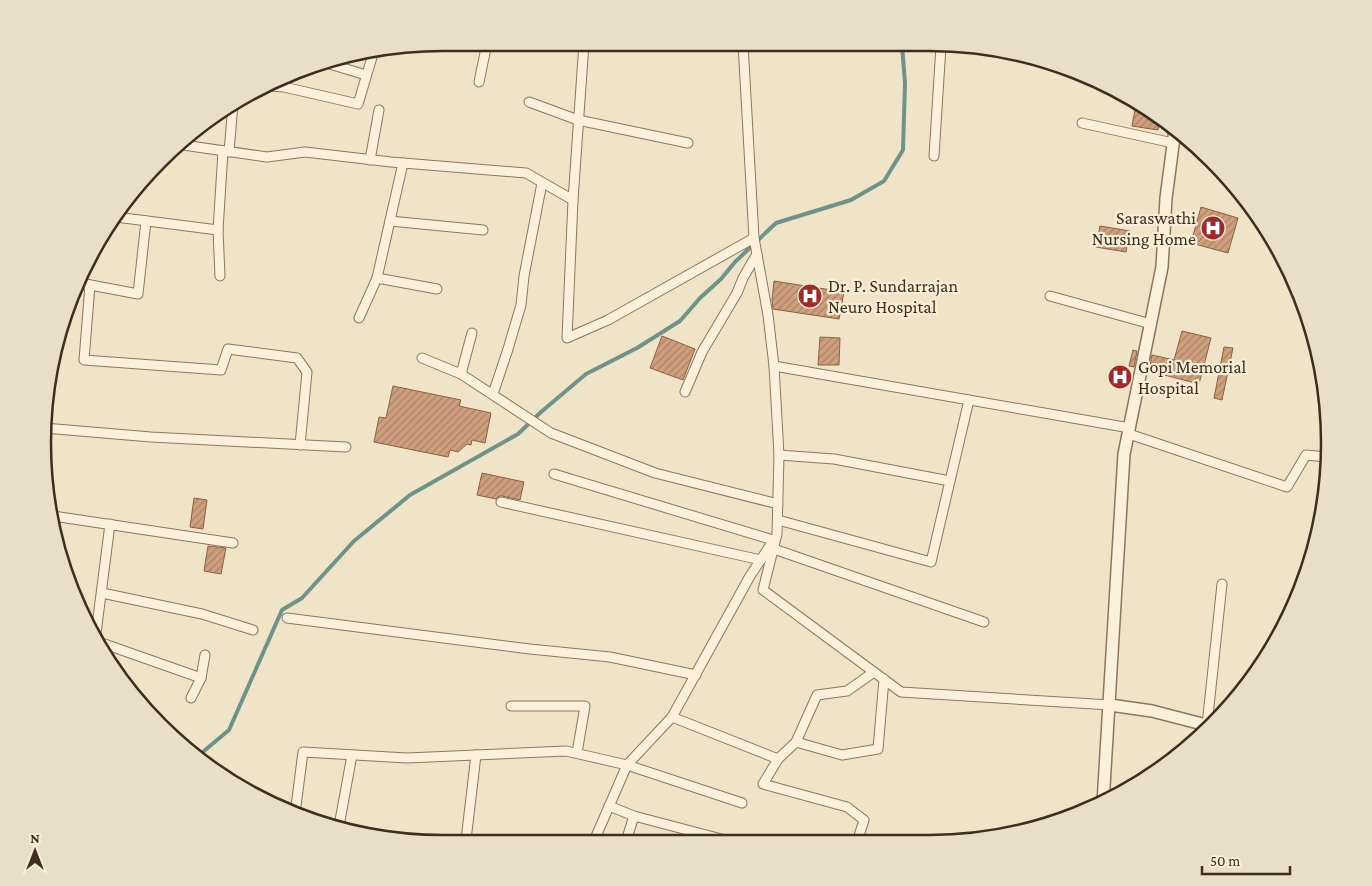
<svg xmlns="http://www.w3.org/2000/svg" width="1372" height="886" font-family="'Crimson Pro',serif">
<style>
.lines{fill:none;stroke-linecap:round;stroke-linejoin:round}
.stream{stroke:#6f938a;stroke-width:4}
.building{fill:url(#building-hatch);stroke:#8d5f41}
.minor-casing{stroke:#8d765c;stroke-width:11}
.tertiary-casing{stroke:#8d765c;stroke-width:14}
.minor{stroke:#faf1dc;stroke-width:9}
.tertiary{stroke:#faf1dc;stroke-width:11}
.labels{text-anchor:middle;stroke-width:4.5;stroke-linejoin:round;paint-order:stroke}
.poi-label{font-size:18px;fill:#3d2e20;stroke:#f7eed8;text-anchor:start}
.rim{fill:none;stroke:#3d2e20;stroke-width:2.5}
</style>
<defs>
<pattern id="building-hatch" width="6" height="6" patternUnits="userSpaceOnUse" patternTransform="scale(1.25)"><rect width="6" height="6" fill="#cf9f7d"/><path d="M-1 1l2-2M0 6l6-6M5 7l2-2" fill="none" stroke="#a98266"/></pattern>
</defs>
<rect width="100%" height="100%" fill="#f0e4c8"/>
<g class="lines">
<polyline class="stream" points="198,756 229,730 282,610 302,598 354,541 410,495 518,434 541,412 586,374 637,348 680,321 700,298 721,279 735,262 776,223 851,200 884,181 903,150 905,83 902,45"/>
</g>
<g class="building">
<polygon points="1136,104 1160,120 1158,130 1132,126"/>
<polygon points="1201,207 1238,218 1228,253 1191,243"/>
<polygon points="1100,226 1130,231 1126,252 1096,247"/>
<polygon points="774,281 844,292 839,319 773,309 772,300"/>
<polygon points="1182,331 1211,338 1199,384 1149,371 1152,355 1174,360"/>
<polygon points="662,336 695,349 683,380 650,368"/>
<polygon points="820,337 840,338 839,365 818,365"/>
<polygon points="1224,347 1233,348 1222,400 1214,398"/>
<polygon points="1133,350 1137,351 1134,367 1129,366"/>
<polygon points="393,386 461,400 459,406 491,413 485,443 472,440 471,445 467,444 458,452 450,450 448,457 374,442 379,417 386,418"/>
<polygon points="482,473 524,482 520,500 502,496 499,496 496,499 477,495"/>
<polygon points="194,498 207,500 203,529 190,527"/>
<polygon points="208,546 226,548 221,574 204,571"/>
</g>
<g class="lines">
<defs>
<g id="minor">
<polyline points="743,44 754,238 768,315 774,366 779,455 777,534 763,590 901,692 1110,705"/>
<polyline points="323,62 366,75"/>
<polyline points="479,82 487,43"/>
<polyline points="270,86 284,87 358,104 373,54"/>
<polyline points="529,102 578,120 688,143"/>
<polyline points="1082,123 1173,143"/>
<polyline points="183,145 267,157 305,152 391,162 526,173 573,200 584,43"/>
<polyline points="229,152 233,104"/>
<polyline points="934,156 941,46"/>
<polyline points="370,160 379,110"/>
<polyline points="573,200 567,338 608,320 754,238"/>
<polyline points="116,217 218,230"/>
<polyline points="390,221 483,230"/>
<polyline points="220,276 218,230 223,151"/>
<polyline points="377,278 437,289"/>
<polyline points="80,283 138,294 146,221"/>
<polyline points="90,285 84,360 221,370 228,349 297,358 307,372 300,445"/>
<polyline points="1050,296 1151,324"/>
<polyline points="359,318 377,278 403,163"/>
<polyline points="422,358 461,374 551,433 655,473 778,504"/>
<polyline points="774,366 1130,428"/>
<polyline points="461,374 472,333"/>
<polyline points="685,392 702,352 737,293 743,278 757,254"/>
<polyline points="493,394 508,349 521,305 524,276 542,183"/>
<polyline points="44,428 151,437 346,447"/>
<polyline points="1129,434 1287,487 1306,455 1327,457"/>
<polyline points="779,455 834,459 950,481"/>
<polyline points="554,474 773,540"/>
<polyline points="501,502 761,560"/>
<polyline points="53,516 233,543"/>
<polyline points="778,520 931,562 969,400"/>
<polyline points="774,549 984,622"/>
<polyline points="102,593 202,614 253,630"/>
<polyline points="287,618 530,649 610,657 696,675"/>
<polyline points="95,641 110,524"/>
<polyline points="96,641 201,678"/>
<polyline points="191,698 201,678 205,655"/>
<polyline points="511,706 585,706 577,753"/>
<polyline points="672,717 778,759"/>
<polyline points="1207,725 1222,584"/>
<polyline points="796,742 842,755 878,749 884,679"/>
<polyline points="609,806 634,816 626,841"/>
<polyline points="295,814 303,752 407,758 566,751 627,765 742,803"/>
<polyline points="634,816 733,842"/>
<polyline points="339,826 352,755"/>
<polyline points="466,840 476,755"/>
<polyline points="594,841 627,765 672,717 750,576 773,541"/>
<polyline points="857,842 864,820 847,807 763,784 778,759 796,742 817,695 847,691 874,672"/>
</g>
<g id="tertiary">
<polyline points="1110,705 1152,711 1210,726"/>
<polyline points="1103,803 1124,454 1162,267 1166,198 1175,130"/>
</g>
</defs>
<use href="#minor" class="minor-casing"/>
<use href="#tertiary" class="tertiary-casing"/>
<use href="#minor" class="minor"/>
<use href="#tertiary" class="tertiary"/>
</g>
<defs>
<symbol id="hospital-disc" viewBox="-11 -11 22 22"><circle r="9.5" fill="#9e2a2b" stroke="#f7eed8"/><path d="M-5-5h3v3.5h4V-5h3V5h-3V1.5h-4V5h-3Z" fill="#fff"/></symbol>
</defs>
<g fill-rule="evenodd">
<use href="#hospital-disc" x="1199" y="214" width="28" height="28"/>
<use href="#hospital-disc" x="796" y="282" width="28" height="28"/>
<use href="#hospital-disc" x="1106" y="363" width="28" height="28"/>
</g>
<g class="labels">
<g class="poi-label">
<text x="1196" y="224" text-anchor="end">Saraswathi<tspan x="1196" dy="21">Nursing Home</tspan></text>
<text x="828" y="292">Dr. P. Sundarrajan<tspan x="828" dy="21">Neuro Hospital</tspan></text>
<text x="1138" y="373">Gopi Memorial<tspan x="1138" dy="21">Hospital</tspan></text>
</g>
</g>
<path d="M0 0H1372V886H0ZM443 51H929A392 392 0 0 1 1321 443V443A392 392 0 0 1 929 835H443A392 392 0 0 1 51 443V443A392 392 0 0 1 443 51Z" fill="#e8dfc9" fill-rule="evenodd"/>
<path class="rim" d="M443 51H929A392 392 0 0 1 1321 443V443A392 392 0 0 1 929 835H443A392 392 0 0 1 51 443V443A392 392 0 0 1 443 51Z"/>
<g transform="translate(35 851)" stroke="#f7eed8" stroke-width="4" paint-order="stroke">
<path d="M0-4L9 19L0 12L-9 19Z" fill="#3d2e20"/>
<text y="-8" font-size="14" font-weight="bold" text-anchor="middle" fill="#3d2e20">N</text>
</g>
<path d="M1202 866v8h88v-8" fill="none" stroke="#3d2e20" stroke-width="2.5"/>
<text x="1210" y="866" font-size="15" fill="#3d2e20" stroke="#f7eed8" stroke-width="4" paint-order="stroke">50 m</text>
</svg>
